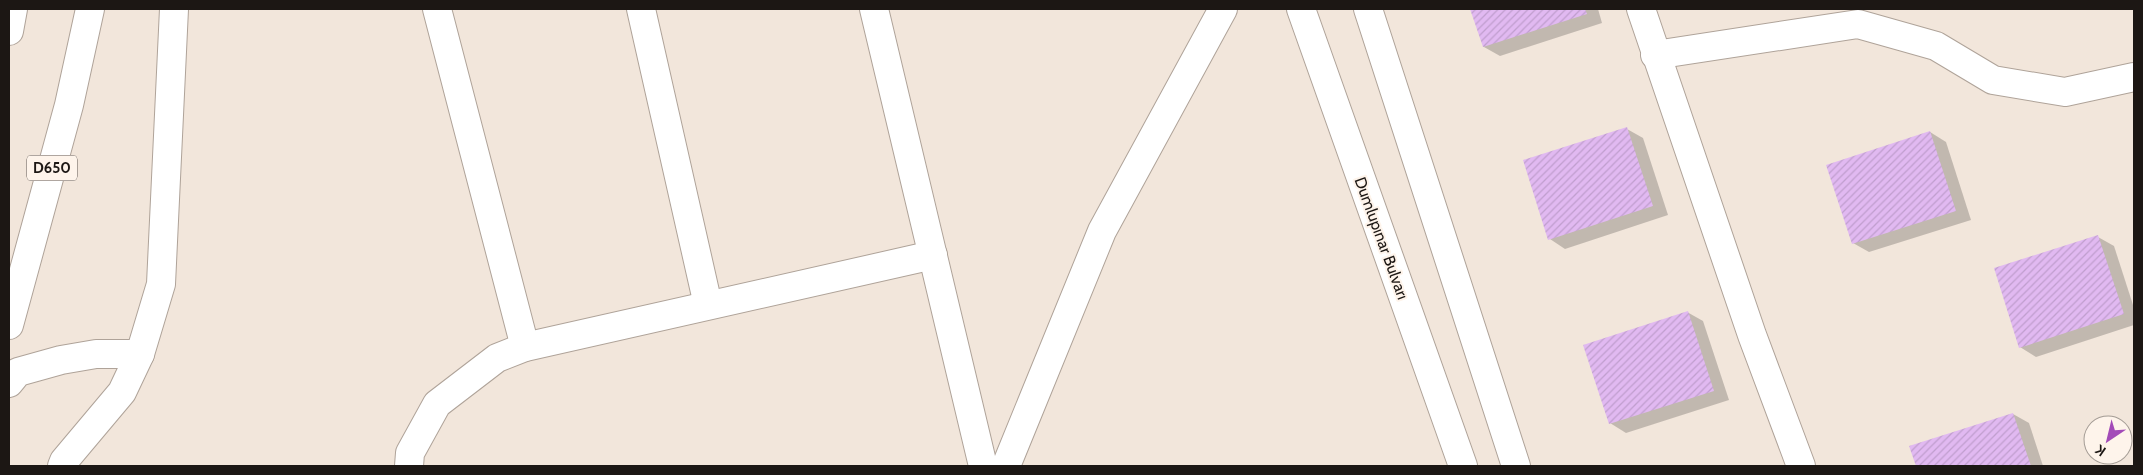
<svg xmlns="http://www.w3.org/2000/svg" width="2143" height="475" font-family="Cabin,sans-serif">
<style>
.shadow{fill:#0003}
.building{fill:url(#building-hatch)}
.lines{fill:none;stroke-linecap:round;stroke-linejoin:round}
.street-casing{stroke:#afa399;stroke-width:30}
.secondary-casing{stroke:#afa399;stroke-width:30}
.highway-casing{stroke:#afa399;stroke-width:30}
.street{stroke:#fff;stroke-width:28}
.secondary{stroke:#fff;stroke-width:28}
.highway{stroke:#fff;stroke-width:28}
.labels{text-anchor:middle;stroke-width:4;stroke-linejoin:round;paint-order:stroke}
.shield{fill:#fef4eb;stroke:#605954;stroke-width:1}
.shield-label{font-size:15px;font-weight:bold;fill:#1c1714}
.street-label{font-size:16px;fill:#1c1714;stroke:#fef4eb}
</style>
<defs>
<pattern id="building-hatch" width="6" height="6" patternUnits="userSpaceOnUse" patternTransform="scale(1.25)"><rect width="6" height="6" fill="#e1b9f1"/><path d="M-1 1l2-2M0 6l6-6M5 7l2-2" fill="none" stroke="#c09ece"/></pattern>
</defs>
<rect width="100%" height="100%" fill="#f2e6db"/>
<g class="shadow">
<polygon points="1472,9 1598,9 1602,23 1500,56 1484,47"/>
<polygon points="1627,129 1643,138 1668,215 1565,249 1550,239"/>
<polygon points="1930,132 1946,142 1971,220 1869,252 1853,243"/>
<polygon points="2098,237 2114,246 2134,308 2134,325 2036,357 2020,347"/>
<polygon points="1687,312 1703,321 1729,400 1626,433 1610,423"/>
<polygon points="2013,414 2029,423 2043,466 1917,466 1911,447"/>
</g>
<g class="building">
<polygon points="1470,9 1585,9 1587,14 1483,47"/>
<polygon points="1627,127 1653,206 1548,240 1523,160"/>
<polygon points="1930,131 1956,211 1852,244 1826,165"/>
<polygon points="2098,235 2124,314 2019,348 1994,268"/>
<polygon points="1688,311 1714,391 1609,424 1583,345"/>
<polygon points="2013,413 2031,466 1916,466 1909,446"/>
</g>
<g class="lines">
<defs>
<g id="street">
<polyline points="437,9 525,347"/>
<polyline points="641,9 708,305"/>
<polyline points="874,9 983,466"/>
<polyline points="1641,9 1752,335 1801,466"/>
<polyline points="1655,55 1858,24 1936,46 1993,80 2065,92 2134,77"/>
<polyline points="62,466 64,461 122,392 140,354 161,284 174,9"/>
<polyline points="409,466 410,453 437,404 497,358 525,347 933,255"/>
<polyline points="1006,466 1102,231 1223,9"/>
</g>
<g id="secondary">
<polyline points="1301,9 1463,466"/>
<polyline points="1368,9 1516,466"/>
</g>
<g id="highway">
<polyline points="9,31 13,9"/>
<polyline points="9,325 69,105 90,9"/>
<polyline points="9,383 18,372 61,360 96,354 140,354"/>
</g>
</defs>
<use href="#street" class="street-casing"/>
<use href="#secondary" class="secondary-casing"/>
<use href="#highway" class="highway-casing"/>
<use href="#street" class="street"/>
<use href="#secondary" class="secondary"/>
<use href="#highway" class="highway"/>
</g>
<g class="labels">
<rect class="shield" x="27" y="155.5" width="50" height="25" rx="4"/>
<g class="shield-label">
<text x="52" y="173">D650</text>
</g>
<g class="street-label">
<text transform="translate(1382 238) rotate(70)" y="6">Dumlupınar Bulvarı</text>
</g>
</g>
<rect width="2143" height="475" fill="none" stroke="#1c1714" stroke-width="20"/>
<g transform="translate(2108 440) rotate(215)"><circle r="24" fill="#fef4eb" stroke="#a49c95"/>
<path d="M0-4L9 19L0 12L-9 19Z" fill="#a34bb8"/>
<text y="-8" font-size="14" font-weight="bold" text-anchor="middle" fill="#1c1714">K</text>
</g>
</svg>
